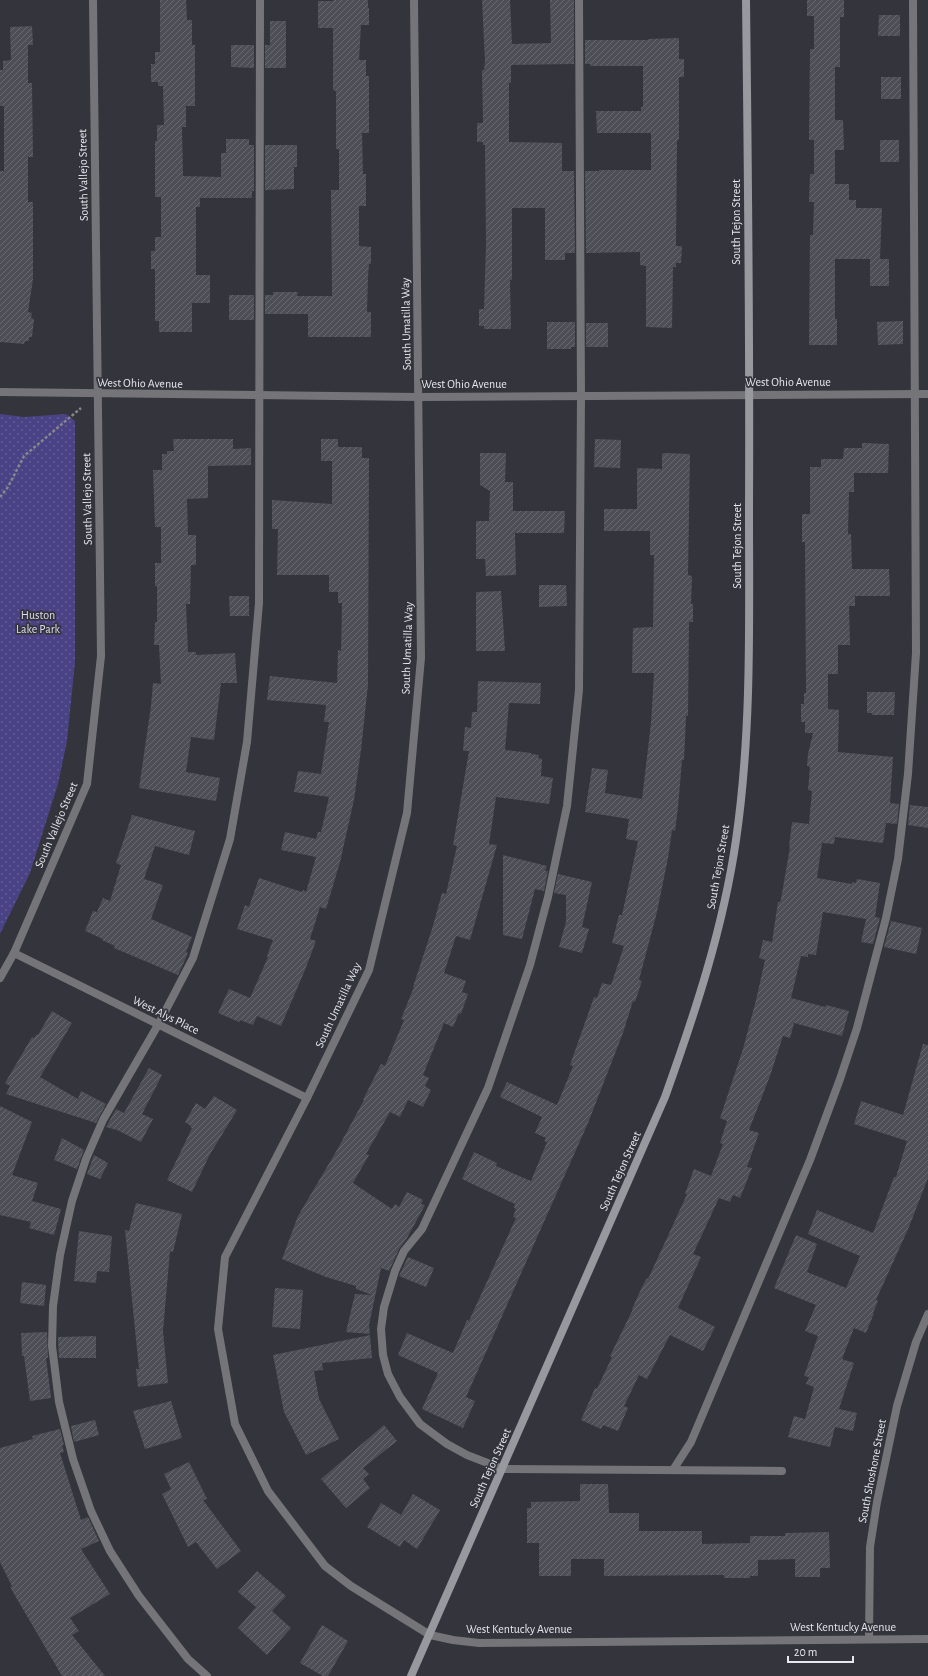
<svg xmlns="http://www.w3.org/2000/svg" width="928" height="1676" font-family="'Alegreya Sans',sans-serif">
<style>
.green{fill:url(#green-dots)}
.building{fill:url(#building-hatch)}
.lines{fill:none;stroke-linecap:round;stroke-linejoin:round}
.path{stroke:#86868d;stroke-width:2.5;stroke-dasharray:3 2;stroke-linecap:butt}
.lane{stroke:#747479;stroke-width:8}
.street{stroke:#747479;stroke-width:8}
.secondary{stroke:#98989f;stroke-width:8}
.labels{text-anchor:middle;stroke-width:3.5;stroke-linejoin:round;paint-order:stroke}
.street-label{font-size:12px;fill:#e7e7ed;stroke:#33343c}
.park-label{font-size:12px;fill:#dcdcf1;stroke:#33343c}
</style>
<defs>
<pattern id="green-dots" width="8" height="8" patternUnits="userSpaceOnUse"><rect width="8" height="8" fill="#494385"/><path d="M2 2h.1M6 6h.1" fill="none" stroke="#635e97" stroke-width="1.8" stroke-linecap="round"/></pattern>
<pattern id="building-hatch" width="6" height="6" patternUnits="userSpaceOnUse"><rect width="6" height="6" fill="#4e4e57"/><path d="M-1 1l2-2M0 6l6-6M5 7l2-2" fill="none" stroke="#68686f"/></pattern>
</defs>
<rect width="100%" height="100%" fill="#33343c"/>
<polygon class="green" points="0,414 24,417 66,414 75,421 75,662 67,741 58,784 30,873 0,934"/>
<g class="building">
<polygon points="160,0 186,0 187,20 192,20 192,45 195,45 195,106 186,106 186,127 182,127 183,176 221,177 221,153 226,153 226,139 249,139 249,145 254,145 254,191 252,191 252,198 200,198 200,207 196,207 196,275 210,275 210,303 192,303 192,332 159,332 159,321 155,321 155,269 151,269 151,251 155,251 155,237 161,237 161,197 155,197 155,141 157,141 157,125 164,125 163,86 158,86 158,82 151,82 151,64 155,64 155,52 160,52"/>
<polygon points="333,0 368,0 368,8 369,8 369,25 361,25 359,60 366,60 366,76 369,76 369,133 362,133 363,174 366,174 366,206 359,206 359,246 371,247 371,264 369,264 368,277 367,312 371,312 371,337 308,337 308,314 265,314 265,295 273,295 273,292 298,292 297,296 332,296 331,190 339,190 339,149 336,149 336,91 333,90 333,28 318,28 318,1 333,1"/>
<polygon points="482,0 510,0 512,44 551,43 550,0 574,0 574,64 511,65 511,83 509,83 509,142 562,143 562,171 574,171 575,253 565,253 565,260 545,260 545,208 512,208 512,280 510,280 511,329 484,329 484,326 479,326 479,309 484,309 486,244 485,145 483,145 483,142 477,142 477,123 483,123 482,70 484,70 485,62"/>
<polygon points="807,0 844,0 844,17 840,17 840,67 835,67 835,120 843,120 844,150 835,150 835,184 849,184 849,200 856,200 856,208 882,208 880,259 835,259 835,319 837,319 837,345 809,345 810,235 813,235 814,202 809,202 810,174 814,174 814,140 809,140 810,49 814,49 814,16 807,16"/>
<polygon points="879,15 900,15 900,36 878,36"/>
<polygon points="270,21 286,21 286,68 265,68 265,45 270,45"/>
<polygon points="32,26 33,45 28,45 28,83 32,83 33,157 28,157 28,202 33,202 33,279 28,312 32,313 31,318 34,319 32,337 29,337 29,341 25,341 24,344 0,342 0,171 4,171 4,106 0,106 0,70 3,70 3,61 11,60 10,27"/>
<polygon points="679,38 679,59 684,59 684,77 679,77 679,139 677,141 676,246 682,246 681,263 676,263 676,267 673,267 672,328 646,327 646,266 640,265 640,252 586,253 585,171 599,171 599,170 651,170 651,133 597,133 596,111 641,111 641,107 643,107 643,66 590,66 590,64 585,64 585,40 648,40 648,39"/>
<polygon points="231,45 254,45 254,68 231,67"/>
<rect x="881" y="77" width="20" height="22"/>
<rect x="880" y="140" width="19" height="22"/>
<polygon points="265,145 297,145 297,167 294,167 294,189 265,190"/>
<rect x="870" y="259" width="19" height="27"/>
<rect x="229" y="295" width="25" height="25"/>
<polygon points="903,321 903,344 878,345 877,322"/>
<polygon points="547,322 575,322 575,347 571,347 571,349 547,349"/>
<rect x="586" y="323" width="22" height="24"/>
<polygon points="173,439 233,439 233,449 251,448 251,465 208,466 208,498 187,499 188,535 196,535 196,565 191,565 190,604 186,604 188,652 196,652 196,655 235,653 237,683 221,683 214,740 191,737 186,772 220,778 216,801 139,788 151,706 153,683 161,684 159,645 154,645 155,622 157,622 157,586 155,586 155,563 161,563 161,527 155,527 153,470 162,470 162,454 167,454 167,451 174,451"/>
<polygon points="321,439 338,439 338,447 362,447 362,458 369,458 368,685 361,750 354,800 340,862 326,909 320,907 310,939 316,941 305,970 281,1026 257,1016 253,1025 240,1020 239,1022 218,1013 229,989 250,998 268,957 267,956 273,940 237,929 245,905 249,907 259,878 302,892 303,890 306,892 316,857 281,850 285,832 316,839 318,832 321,832 329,797 294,792 298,771 321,774 329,722 324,722 326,705 267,700 270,676 337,683 338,650 341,651 342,603 338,603 338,592 329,592 329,575 277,575 278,529 272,529 272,500 332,504 332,461 321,461"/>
<polygon points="595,439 621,440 620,468 594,467"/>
<polygon points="862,443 889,444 888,473 854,473 854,492 849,492 848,534 851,534 852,569 889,569 890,596 855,596 855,606 849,606 850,645 838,645 838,674 828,674 828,709 839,710 838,752 893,757 890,803 899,804 897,824 886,823 883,843 835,837 834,844 822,843 817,878 852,884 852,882 856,883 857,879 880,883 875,917 880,918 873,944 861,942 866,919 823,912 816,955 808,954 808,957 801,956 791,998 825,1007 826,1005 849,1011 842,1036 794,1023 790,1038 783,1036 770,1076 749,1130 759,1133 747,1167 752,1168 740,1198 733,1195 730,1202 719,1198 693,1254 701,1257 678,1308 715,1327 703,1351 670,1335 647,1379 639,1375 624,1406 628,1408 618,1431 603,1425 601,1429 581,1420 595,1388 597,1389 612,1357 610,1356 633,1309 632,1309 642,1287 647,1278 648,1279 672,1227 687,1194 685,1194 694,1169 711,1176 723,1144 720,1143 727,1121 720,1118 743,1049 756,1000 765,960 759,958 763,940 772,942 778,902 780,902 781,899 790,847 789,847 792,822 809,824 812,791 808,790 810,767 807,766 808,754 813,733 805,733 805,722 801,722 801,704 804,704 804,693 806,693 805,542 802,542 802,514 810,514 810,467 821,467 821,459 843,459 844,448 862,448"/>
<polygon points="480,453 506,453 505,482 513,482 513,511 565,511 564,533 515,533 516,575 486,576 485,559 476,559 476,521 489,521 490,491 480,485"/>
<polygon points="664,453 690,454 688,575 692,576 691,604 693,604 693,622 689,622 688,716 686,716 684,760 682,760 678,808 675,831 672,830 668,858 657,912 639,980 642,981 635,1002 633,1001 623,1033 588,1123 466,1397 475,1401 463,1428 422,1409 438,1373 398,1355 407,1333 453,1353 467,1320 469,1321 516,1218 513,1217 516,1209 514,1208 515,1204 462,1179 474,1152 497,1163 496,1166 531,1181 547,1142 544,1141 546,1138 535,1133 542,1117 500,1097 507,1082 557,1105 573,1066 570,1065 594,997 597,998 602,983 611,985 624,946 612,943 619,915 622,915 638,841 626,839 629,819 585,812 592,768 608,770 605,793 642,799 651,723 654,673 632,673 633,628 653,627 654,555 650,555 650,531 604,531 604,509 637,509 637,468 662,469 662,454"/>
<polygon points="539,585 566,585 567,606 539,607"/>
<polygon points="501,591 505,651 476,651 476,592"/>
<polygon points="229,596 249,596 249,616 230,616"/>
<polygon points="478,681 541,683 540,704 509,703 505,750 531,753 531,754 539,755 538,758 542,759 541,776 553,778 549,804 496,797 489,844 497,845 470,940 456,936 444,973 466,981 462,992 468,994 461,1014 459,1013 453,1027 444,1023 423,1075 429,1078 425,1086 431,1090 423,1107 408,1100 400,1117 390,1112 366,1154 369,1155 353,1183 392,1209 395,1204 399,1207 407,1192 423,1200 421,1204 425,1205 407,1238 399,1249 389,1271 381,1268 369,1325 370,1334 346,1332 355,1294 372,1295 356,1289 356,1286 326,1277 282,1259 298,1216 337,1150 364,1100 363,1100 381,1064 385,1066 404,1020 401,1019 414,987 413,987 432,929 442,893 446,894 457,846 453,845 469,751 463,751 465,727 471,728 472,712 477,712"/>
<polygon points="867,692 895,692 894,715 872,715 872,713 867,713"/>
<polygon points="910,805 928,807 928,828 908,825"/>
<polygon points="132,815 195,831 189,855 155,846 144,879 163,885 151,919 192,937 186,952 188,953 178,975 114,948 115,946 102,940 103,939 85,931 93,911 97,912 103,898 110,901 121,865 116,863"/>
<polygon points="503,855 547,866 545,871 548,871 544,891 535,889 522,939 503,935"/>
<polygon points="558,874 592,882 582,927 589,929 582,953 559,947 566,922 566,895 554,893"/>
<polygon points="891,921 922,928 916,954 884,947"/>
<polygon points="52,1011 72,1023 40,1077 78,1099 81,1091 106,1104 96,1123 6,1094 10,1086 5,1083 32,1037 34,1038 37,1034 38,1035"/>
<polygon points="923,1044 928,1045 928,1178 909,1227 876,1300 878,1301 873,1313 874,1313 866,1333 854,1328 842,1359 854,1363 839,1409 857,1413 853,1431 835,1427 830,1447 788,1437 794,1416 805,1419 814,1387 806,1384 809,1377 804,1376 818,1336 805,1331 816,1305 774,1288 796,1235 817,1244 807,1272 846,1288 860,1256 808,1234 817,1210 873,1233 894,1177 896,1177 907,1141 854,1124 861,1101 903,1115"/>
<polygon points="149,1068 162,1075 142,1114 153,1119 141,1142 117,1130 106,1127 116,1109 124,1113"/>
<polygon points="214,1096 237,1110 209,1156 192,1192 167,1180 192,1128 190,1127 191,1126 185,1122 196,1103 205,1109"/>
<polygon points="0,1106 32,1122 12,1175 38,1183 32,1201 61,1209 54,1235 29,1228 31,1222 0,1215"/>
<polygon points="62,1138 84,1150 77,1169 54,1160"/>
<polygon points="94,1155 108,1163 100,1179 87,1174"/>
<polygon points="136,1203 182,1214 173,1252 170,1251 163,1331 168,1383 138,1387 136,1369 139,1369 125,1230 129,1231"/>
<polygon points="79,1231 112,1236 109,1272 97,1271 96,1283 74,1281"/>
<polygon points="408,1257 434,1268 426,1287 399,1276"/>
<polygon points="22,1282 46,1285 44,1306 20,1303"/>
<polygon points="275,1288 303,1290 300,1329 272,1327"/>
<polygon points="47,1332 48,1358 46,1358 51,1398 30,1401 24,1356 22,1356 21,1333"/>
<polygon points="370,1335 372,1358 322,1363 323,1370 314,1371 319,1399 339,1439 306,1455 284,1412 273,1355"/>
<polygon points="96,1336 96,1358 59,1358 58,1337"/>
<polygon points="171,1401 182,1438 145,1449 133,1411"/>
<polygon points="95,1420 99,1435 74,1442 71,1426"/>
<polygon points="384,1425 397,1441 363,1468 369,1474 363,1479 370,1488 346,1508 321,1479"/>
<polygon points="60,1429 64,1445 62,1445 64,1452 60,1453 81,1520 88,1517 99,1541 81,1549 110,1594 70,1618 79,1631 72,1635 105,1676 62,1676 10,1587 12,1586 0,1562 0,1448 33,1439 32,1436"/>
<polygon points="189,1462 207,1499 203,1500 241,1551 217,1569 196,1542 188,1547 162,1494 171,1489 164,1474"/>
<polygon points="580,1484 608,1484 609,1513 639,1513 639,1531 702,1531 702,1544 750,1543 750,1536 785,1536 785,1533 829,1532 830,1568 820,1568 820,1577 795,1577 795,1559 758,1560 758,1576 750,1576 750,1578 724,1578 724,1575 604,1576 604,1559 571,1559 571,1576 539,1576 539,1543 527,1543 527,1508 531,1508 531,1502 580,1501"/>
<polygon points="413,1494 440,1510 417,1549 404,1540 400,1547 367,1527 381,1503 401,1515"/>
<polygon points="257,1571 286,1596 272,1611 291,1628 267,1655 238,1628 256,1607 238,1592"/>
<polygon points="322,1625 348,1641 328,1676 323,1676 300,1663"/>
</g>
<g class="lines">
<polyline class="path" points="0,497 8,487 24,456 81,408"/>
<g class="lane">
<polyline points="579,0 581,396 579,690 567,806 548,897 530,965 488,1088 422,1229 404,1251 395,1271 384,1307 381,1329 383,1355 388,1374 400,1397 420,1424 447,1444 467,1455 503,1469 782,1471"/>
<polyline points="673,1470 691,1442 810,1160 840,1079 857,1028 886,918 898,859 908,774 916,653 913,0"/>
<polyline points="207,1676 188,1659 139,1596 110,1551 91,1511 73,1459 59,1402 52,1346 53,1306 60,1255 72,1201 86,1159 103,1120 158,1025 193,958 230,839 247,742 259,603 260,0"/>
</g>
<g class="street">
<polyline points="414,0 421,658 407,813 369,970 307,1098 225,1257 218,1329 235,1424 268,1491 325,1566 351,1586 430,1635 453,1640 479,1643 928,1639"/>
<polyline points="0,392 419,397 928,394"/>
<polyline points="14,953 307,1098"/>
<polyline points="0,978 14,953 87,784 101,656 93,0"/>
<polyline points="869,1639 870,1547 877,1502 897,1406 916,1342 928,1314"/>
</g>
<path class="secondary" d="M411,1676L665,1097C695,1013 723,929 736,840C752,730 749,618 749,507C750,338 748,169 746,0"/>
</g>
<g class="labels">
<g class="street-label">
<text transform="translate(83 175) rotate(-91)" y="4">South Vallejo Street</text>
<text transform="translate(736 222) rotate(-90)" y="4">South Tejon Street</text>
<text transform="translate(406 324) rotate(-91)" y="4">South Umatilla Way</text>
<text x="788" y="386">West Ohio Avenue</text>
<text transform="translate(140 383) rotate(1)" y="4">West Ohio Avenue</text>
<text x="464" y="388">West Ohio Avenue</text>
<text transform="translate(87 499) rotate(-91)" y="4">South Vallejo Street</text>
<text transform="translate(737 546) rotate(-90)" y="4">South Tejon Street</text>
<text transform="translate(407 648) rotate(-88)" y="4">South Umatilla Way</text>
<text transform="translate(56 825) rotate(-67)" y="4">South Vallejo Street</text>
<text transform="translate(718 867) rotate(-80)" y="4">South Tejon Street</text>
<text transform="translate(338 1005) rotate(-65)" y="4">South Umatilla Way</text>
<text transform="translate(166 1015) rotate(26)" y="4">West Alys Place</text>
<text transform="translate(620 1171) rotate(-66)" y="4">South Tejon Street</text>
<text transform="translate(490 1468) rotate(-66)" y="4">South Tejon Street</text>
<text transform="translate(872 1471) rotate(-79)" y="4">South Shoshone Street</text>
<text x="843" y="1631">West Kentucky Avenue</text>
<text x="519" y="1633">West Kentucky Avenue</text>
</g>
<g class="park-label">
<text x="38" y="619">Huston<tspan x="38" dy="14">Lake Park</tspan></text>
</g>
</g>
<path d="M788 1656v6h65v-6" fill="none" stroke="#e7e7ed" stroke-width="2"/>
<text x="794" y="1656" font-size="12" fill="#e7e7ed" stroke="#33343c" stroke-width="3" paint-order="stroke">20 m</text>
</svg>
